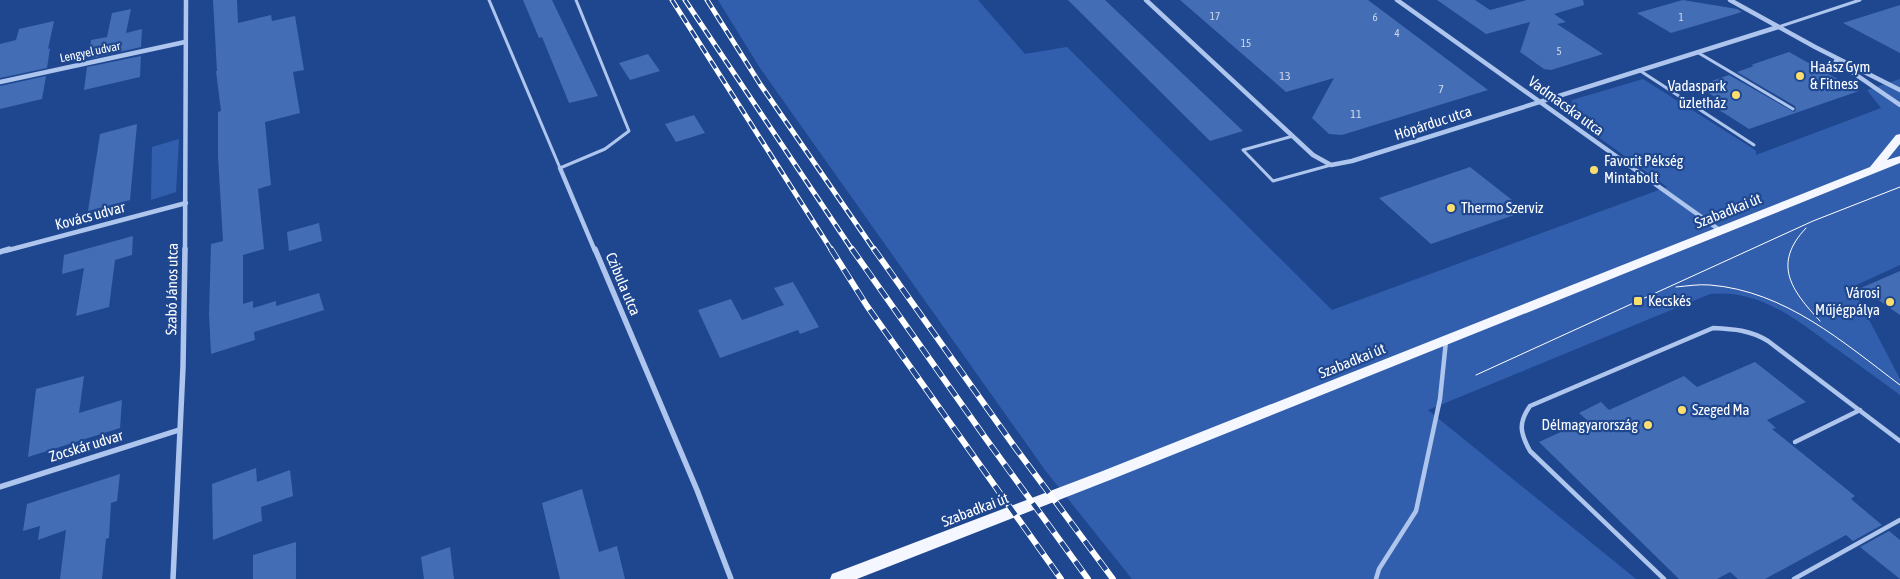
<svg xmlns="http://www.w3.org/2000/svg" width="1900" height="579" font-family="'Asap Condensed',sans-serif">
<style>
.green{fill:#325fad}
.building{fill:#436db5}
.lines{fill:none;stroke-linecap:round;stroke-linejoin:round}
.service-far1{stroke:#aec5ed;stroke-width:3}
.service{stroke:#aec5ed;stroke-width:4.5}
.minor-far1{stroke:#aec5ed;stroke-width:4.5}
.minor{stroke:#aec5ed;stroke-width:5.5}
.primary{fill:#f4f7ff;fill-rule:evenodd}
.tram{stroke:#fff;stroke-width:1}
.rail-far1-casing{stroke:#fff;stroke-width:5}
.rail-casing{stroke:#fff;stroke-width:6}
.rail-far1{stroke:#1f478f;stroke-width:3;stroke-dasharray:9;stroke-linecap:butt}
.rail{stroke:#1f478f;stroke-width:4.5;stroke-dasharray:12;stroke-linecap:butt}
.poi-dot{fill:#fbde6d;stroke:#1f478f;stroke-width:2}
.labels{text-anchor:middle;stroke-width:4.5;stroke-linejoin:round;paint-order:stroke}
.far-number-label{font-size:11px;fill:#d0daec}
.far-street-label{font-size:12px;fill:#fff;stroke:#1f478f}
.number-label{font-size:12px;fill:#d0daec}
.poi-label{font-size:15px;fill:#fff;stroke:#1f478f;text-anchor:start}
.street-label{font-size:15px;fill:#fff;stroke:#1f478f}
</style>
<rect width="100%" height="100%" fill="#1f478f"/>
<g class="green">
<path d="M718,0H978L1025,54L1067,47L1332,310L1667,187L1575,120L1571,109L1572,100L1643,79L1749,146L1756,151V155L1881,108L1867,90L1900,79V265L1852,287L1900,379V395C1877,378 1854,361 1831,345C1794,318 1759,289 1710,294L1428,410L1636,579H1132L1045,470L760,68Z"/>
<polygon points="179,139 176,192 151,200 152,147"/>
</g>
<g class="building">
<polygon points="213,0 237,0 238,23 271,15 272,21 295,16 304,70 293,72 300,113 265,122 271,185 258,189 264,249 243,255 243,304 253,301 253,308 276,301 276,306 319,293 324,310 254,332 255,340 211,354 209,314 211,244 223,241 218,156 218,112 221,111 216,71 217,71"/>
<polygon points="523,0 552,0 598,96 569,103 542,37 539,38"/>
<polygon points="1068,0 1105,0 1243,131 1210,141"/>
<polygon points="1180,0 1368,0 1488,90 1342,135 1329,134 1312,118 1334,78 1286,92"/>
<polygon points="1437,0 1475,0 1490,10 1527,0 1583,0 1584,5 1554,14 1566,22 1557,24 1603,54 1551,70 1544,69 1520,52 1530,22 1486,34"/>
<polygon points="1683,0 1737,9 1742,12 1671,33 1637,13"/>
<polygon points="1900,5 1900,53 1843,23"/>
<polygon points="131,9 126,33 142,29 141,47 88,59 91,40 107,37 112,13"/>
<polygon points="54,21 48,49 50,48 47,68 0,78 0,44 16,40 19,29"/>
<polygon points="1789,52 1859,91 1749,129 1716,108 1727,104 1697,86 1729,75 1794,112 1796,110 1795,106 1737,72 1754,66 1751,65"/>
<polygon points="648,54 660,71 630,80 619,63"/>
<polygon points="141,56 140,77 84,90 87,67"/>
<polygon points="46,76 42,99 0,109 0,86"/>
<polygon points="694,115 705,133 676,142 665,124"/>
<polygon points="137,124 130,200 88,211 100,134"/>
<polygon points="1470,167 1512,200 1503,203 1517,214 1431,244 1379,198"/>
<polygon points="319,223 322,241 289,251 287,232"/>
<polygon points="133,236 132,255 115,260 109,307 76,316 84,268 62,274 64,255"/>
<polygon points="1900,271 1900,315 1861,288"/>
<polygon points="793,282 819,327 800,334 798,330 720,358 698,310 731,299 742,320 784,305 774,288"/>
<polygon points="1755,362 1806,402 1767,420 1776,428 1772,429 1855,496 1851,499 1882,525 1853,541 1846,535 1765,579 1738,579 1730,572 1717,579 1679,579 1539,442 1587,420 1579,413 1601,402 1609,410 1684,376 1697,387"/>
<polygon points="84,376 79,413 122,400 120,428 28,457 36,389"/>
<polygon points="256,468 257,482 290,470 293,496 261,507 262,521 213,540 212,484"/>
<polygon points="120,474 117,501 111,503 109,538 106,539 102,579 60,579 66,530 38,540 40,526 23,531 27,504"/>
<polygon points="582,489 599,552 617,546 625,579 560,579 542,503"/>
<polygon points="1889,531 1900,540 1900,579 1860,547"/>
<polygon points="296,542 296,579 253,579 253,555"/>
<polygon points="450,547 454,579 424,579 421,557"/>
</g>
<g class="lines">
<g class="service-far1">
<polyline points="489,0 560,168 605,149 629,131 576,0"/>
<polyline points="1778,27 1860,0"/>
<polyline points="1697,52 1793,109"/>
<polyline points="1639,70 1754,145"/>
<polyline points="1293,136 1243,150 1273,181 1331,165"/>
</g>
<g class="service">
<polyline points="1795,442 1860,410"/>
<polyline points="1376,579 1379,569 1416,511 1440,399 1446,341"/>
<path d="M1664,579L1530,451C1520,433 1518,423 1530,406L1713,328C1734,329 1750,330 1768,341L1900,441"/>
<polyline points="1794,579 1900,520"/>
</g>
<g class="minor-far1">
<polyline points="1146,0 1313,155 1331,165 1352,161 1778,27"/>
<polyline points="1397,0 1721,231"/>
<polyline points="1730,0 1815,47 1900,90"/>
<polyline points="1836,61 1900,105"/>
<polyline points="0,82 185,42"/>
<polyline points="560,168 595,251"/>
<polyline points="5,251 186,203"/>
<polyline points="185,251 186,0"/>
</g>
<g class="minor">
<polyline points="595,249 697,490 731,579"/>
<polyline points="0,252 9,249"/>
<polyline points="0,487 179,430"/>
<polyline points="173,579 183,367 185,249"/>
</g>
<polygon class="primary" points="1900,134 1900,144 1887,160 1900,156 1900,163 1110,480 857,579 830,579 832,574 1100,472 1870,167 1896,135"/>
<g class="tram">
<path d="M1806,228C1772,264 1791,290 1820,321"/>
<path d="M1676,287C1687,286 1699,284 1710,285C1785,291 1843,342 1900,385"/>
<polyline points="1476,375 1813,221 1900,187"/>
</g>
<defs>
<g id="rail-far1">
<polyline points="672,0 832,251"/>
<polyline points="685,0 853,251"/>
<polyline points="707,0 760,84 875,251"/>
</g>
<g id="rail">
<polyline points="831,249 867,306 1061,579"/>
<polyline points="852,249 984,436 1088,579"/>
<polyline points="874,249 1014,446 1113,579"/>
</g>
</defs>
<use href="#rail-far1" class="rail-far1-casing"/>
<use href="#rail" class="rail-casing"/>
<use href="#rail-far1" class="rail-far1"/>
<use href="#rail" class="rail"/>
</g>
<g class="poi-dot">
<circle cx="1800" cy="76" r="5"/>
<circle cx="1736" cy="95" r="5"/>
<circle cx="1594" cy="170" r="5"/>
<circle cx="1451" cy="208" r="5"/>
<rect x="1633" y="296" width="10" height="10" rx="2.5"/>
<circle cx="1890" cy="302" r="5"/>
<circle cx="1682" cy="410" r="5"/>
<circle cx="1648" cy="425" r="5"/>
</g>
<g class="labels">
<g class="far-number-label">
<text x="1215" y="20">17</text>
<text x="1375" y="21">6</text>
<text x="1681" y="21">1</text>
<text x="1397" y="37">4</text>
<text x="1246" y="47">15</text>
<text x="1559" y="55">5</text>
</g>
<g class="far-street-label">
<text transform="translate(90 52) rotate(-12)" y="4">Lengyel udvar</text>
</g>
<g class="number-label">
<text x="1285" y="80">13</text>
<text x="1441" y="93">7</text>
<text x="1356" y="118">11</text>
</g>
<g class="poi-label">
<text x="1810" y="72">Haász Gym<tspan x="1810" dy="17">&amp; Fitness</tspan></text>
<text x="1726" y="91" text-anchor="end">Vadaspark<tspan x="1726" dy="17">üzletház</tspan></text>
<text x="1604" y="166">Favorit Pékség<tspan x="1604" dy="17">Mintabolt</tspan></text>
<text x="1461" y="213">Thermo Szerviz</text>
<text x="1880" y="298" text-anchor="end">Városi<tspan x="1880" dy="17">Műjégpálya</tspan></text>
<text x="1648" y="306">Kecskés</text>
<text x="1692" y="415">Szeged Ma</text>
<text x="1638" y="430" text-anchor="end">Délmagyarország</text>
</g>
<g class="street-label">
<text transform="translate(1566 106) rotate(36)" y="5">Vadmacska utca</text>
<text transform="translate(1433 123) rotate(-18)" y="5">Hópárduc utca</text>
<text transform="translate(1728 211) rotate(-22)" y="5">Szabadkai út</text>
<text transform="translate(90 216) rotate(-15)" y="5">Kovács udvar</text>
<text transform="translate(623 284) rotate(67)" y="5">Czibula utca</text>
<text transform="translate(172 289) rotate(-89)" y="5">Szabó János utca</text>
<text transform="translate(1352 361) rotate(-22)" y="5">Szabadkai út</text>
<text transform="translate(86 446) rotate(-17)" y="5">Zocskár udvar</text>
<text transform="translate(975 510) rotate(-21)" y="5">Szabadkai út</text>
</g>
</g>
</svg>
